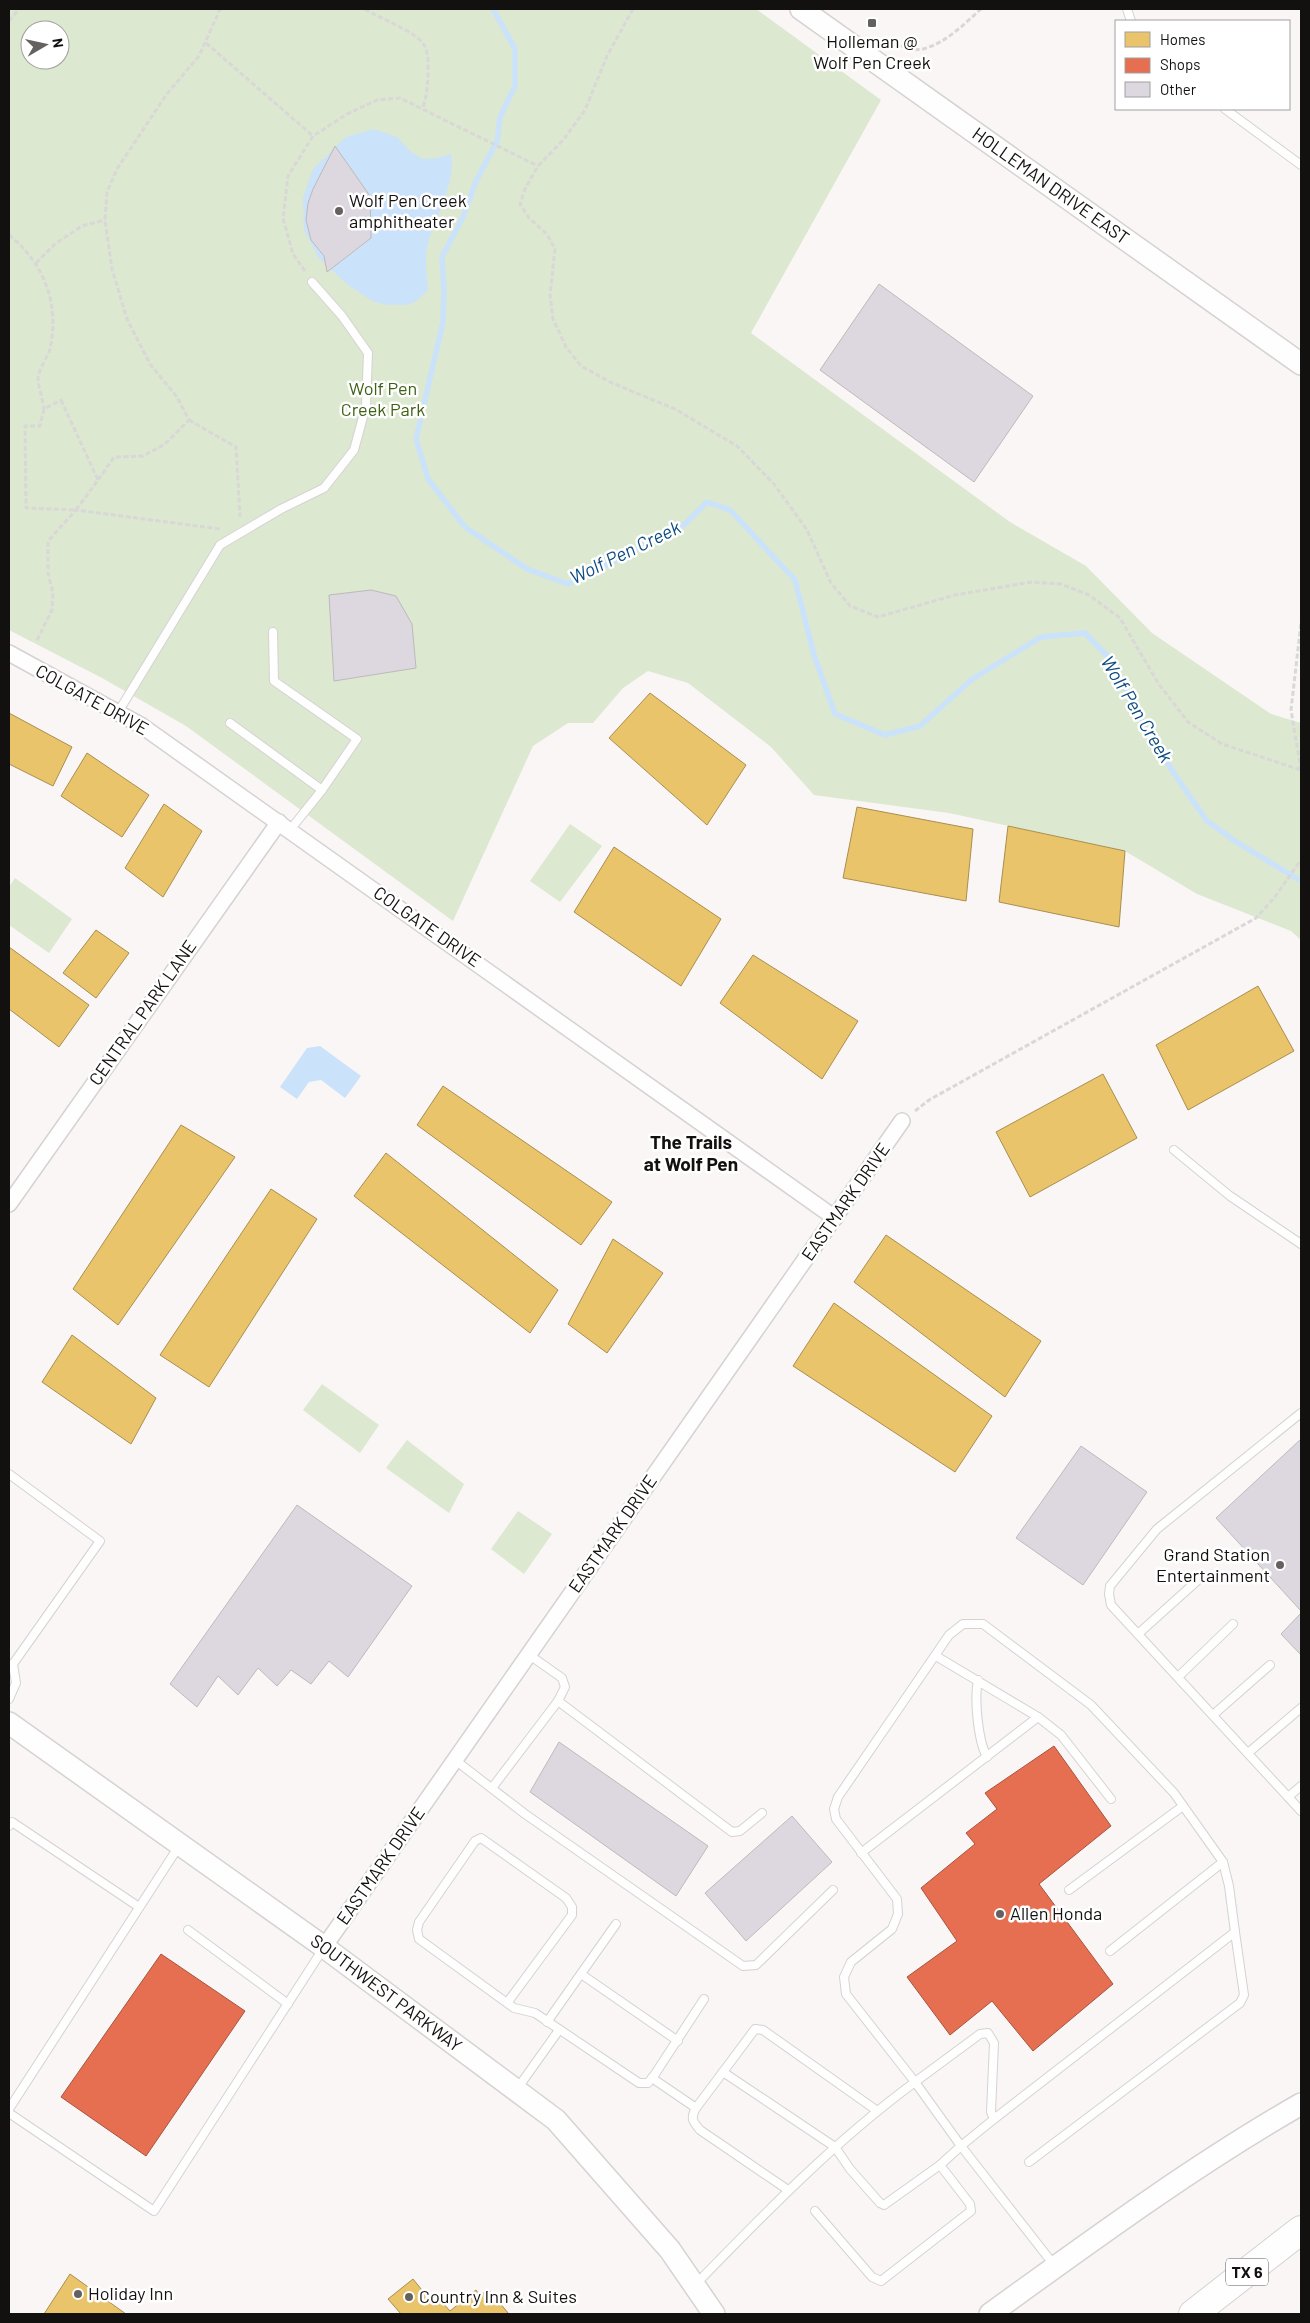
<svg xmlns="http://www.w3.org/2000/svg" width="1310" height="2323" font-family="Barlow,sans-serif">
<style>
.green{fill:#dce8d0;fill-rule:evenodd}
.water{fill:#cbe2fb}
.homes{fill:#e9c46a;stroke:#a98e4f}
.shops{fill:#e76f51;stroke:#a7533e}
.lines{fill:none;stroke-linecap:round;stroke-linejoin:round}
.stream{stroke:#cbe2fb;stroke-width:5.5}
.building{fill:#ddd7e0;stroke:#bcbaba}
.lane-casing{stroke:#d6d2d1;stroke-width:10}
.street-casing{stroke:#d6d2d1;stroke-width:18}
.secondary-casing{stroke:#d6d2d1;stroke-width:24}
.highway-casing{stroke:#d6d2d1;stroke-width:30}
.path{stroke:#d9d7d7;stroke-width:3;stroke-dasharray:5 2.5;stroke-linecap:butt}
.lane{stroke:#fefefe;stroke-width:8}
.street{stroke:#fefefe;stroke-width:15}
.secondary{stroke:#fefefe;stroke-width:21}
.highway{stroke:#fefefe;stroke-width:28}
.poi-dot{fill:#646160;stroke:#fff;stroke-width:2}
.labels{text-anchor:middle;stroke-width:5;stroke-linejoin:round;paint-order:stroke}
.shield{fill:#fff;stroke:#5a5858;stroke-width:1}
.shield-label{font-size:16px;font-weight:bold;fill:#131110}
.poi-label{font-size:18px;fill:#131110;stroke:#fff;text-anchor:start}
.street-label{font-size:18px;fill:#131110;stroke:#fff}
.park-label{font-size:18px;fill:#3f6014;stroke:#fff}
.water-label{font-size:19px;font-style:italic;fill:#0e4b82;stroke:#fff}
.neighbourhood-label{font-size:19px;font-weight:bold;fill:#131110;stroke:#fff}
</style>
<rect width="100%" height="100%" fill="#faf6f5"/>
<g class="green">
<path d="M9,9H756L881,100L751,333L1010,522L1086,566L1152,633L1271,714L1301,723V940L1291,931L1197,894L1125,851L949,813L814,795L771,747L688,683L648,671L623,688L593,723H568L533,746L453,921L186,726L102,678L9,630ZM30,30H60V60H30Z"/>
<polygon points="570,824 602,846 560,902 530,881"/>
<polygon points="15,878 72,919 49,953 9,925 9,887"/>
<polygon points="322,1384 379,1425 360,1453 303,1410"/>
<polygon points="407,1440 464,1484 449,1513 386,1468"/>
<polygon points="518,1511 552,1534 524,1574 491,1549"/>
</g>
<g class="water">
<path d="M373,129L397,137L410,151L423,159L438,158L451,154C456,185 435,215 428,244C424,258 427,276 428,290L415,302L406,305H387L374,302L348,285L318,257L304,230L303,198L313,169L346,137Z"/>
<polygon points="320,1046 361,1076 345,1098 321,1080 309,1082 297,1099 280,1087 307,1048"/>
</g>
<g class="homes">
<polygon points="650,693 746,765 707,825 609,738"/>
<polygon points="9,713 72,747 53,786 9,764"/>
<polygon points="87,753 149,795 122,837 61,796"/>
<polygon points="164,804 202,831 163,897 125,868"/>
<polygon points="857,807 973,829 966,901 843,878"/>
<polygon points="1008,826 1125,851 1119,927 999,902"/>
<polygon points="614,847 721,919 681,986 574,912"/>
<polygon points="96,930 129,953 96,998 63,973"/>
<polygon points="9,947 89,1005 59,1047 9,1009"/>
<polygon points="753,955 858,1021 822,1079 720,1003"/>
<polygon points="1258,986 1294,1051 1188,1110 1156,1045"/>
<polygon points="1103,1074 1137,1138 1030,1197 996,1132"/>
<polygon points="443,1086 612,1202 581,1245 417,1125"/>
<polygon points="181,1125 235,1157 118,1325 73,1289"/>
<polygon points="386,1153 558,1290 530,1333 354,1196"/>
<polygon points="271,1189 317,1219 209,1387 160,1355"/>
<polygon points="886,1235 1041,1341 1005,1397 854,1282"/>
<polygon points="613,1239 663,1273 607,1353 568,1324"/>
<polygon points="834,1303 992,1416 955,1472 793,1366"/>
<polygon points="72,1335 156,1398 131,1444 42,1382"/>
<polygon points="70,2274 126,2314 44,2314"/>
<polygon points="413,2279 435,2306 441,2301 450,2311 476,2290 480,2296 488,2289 509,2314 401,2314 388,2299"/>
</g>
<g class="shops">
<polygon points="1054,1746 1111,1826 1039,1884 1113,1984 1033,2051 992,2001 950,2035 907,1977 957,1941 921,1888 975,1844 966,1833 997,1809 985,1793"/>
<polygon points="161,1954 245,2011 146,2156 61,2097"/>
</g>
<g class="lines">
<polyline class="stream" points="493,9 515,49 515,86 500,117 497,141 476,181 463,217 442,257 444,290 443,322 416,439 428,479 465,527 527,569 568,584 684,525 707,502 730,510 795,580 814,655 835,714 885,735 920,726 971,680 1041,637 1085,633 1112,661 1135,710 1175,775 1207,821 1238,843 1301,881"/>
</g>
<g class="building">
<polygon points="335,146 370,196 371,238 327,272 324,256 311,240 306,220 308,203 313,189"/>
<polygon points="879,284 1033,396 974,482 820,370"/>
<polygon points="371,590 396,596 412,624 416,668 334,681 329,595"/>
<polygon points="1301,1439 1301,1611 1216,1518"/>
<polygon points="1081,1446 1147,1492 1083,1585 1016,1538"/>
<polygon points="297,1505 412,1586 348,1677 329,1661 311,1684 291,1670 277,1686 258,1668 238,1695 218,1676 197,1707 170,1684"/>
<polygon points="1301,1613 1301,1655 1281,1634"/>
<polygon points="559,1742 708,1846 676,1896 530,1792"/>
<polygon points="792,1816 832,1862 746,1941 705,1893"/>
</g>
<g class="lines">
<defs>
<g id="lane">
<polyline points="1127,9 1131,21"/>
<polyline points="1225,109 1301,165"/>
<polyline points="273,632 274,681 357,739 322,790 290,830"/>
<polyline points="117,714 220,545 281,509 324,488 354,450 366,406 368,353 342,316 312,282"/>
<polyline points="230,723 322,790"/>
<polyline points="1174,1150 1230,1196 1301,1244"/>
<polyline points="1301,1413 1157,1529 1110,1586 1109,1594 1111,1605 1301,1811"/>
<polyline points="9,1474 100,1541 13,1664 9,1665"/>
<polyline points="1138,1634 1198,1580"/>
<polyline points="528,1654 562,1678 565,1687 558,1701 732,1832 740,1831 762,1813"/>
<polyline points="936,1656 1038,1717"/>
<polyline points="1178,1677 1233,1624"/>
<path d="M978,1680C974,1699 978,1741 987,1757"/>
<polyline points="9,1699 16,1683 13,1664"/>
<polyline points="1213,1715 1270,1665"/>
<polyline points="1248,1753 1301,1708"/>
<polyline points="455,1760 525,1814 743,1966 756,1965 833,1890"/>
<polyline points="492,1788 558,1701"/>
<polyline points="1288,1797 1301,1786"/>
<polyline points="9,1826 12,1822 139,1907"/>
<polyline points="861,1853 1038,1717 1061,1735 1111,1799"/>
<polyline points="1069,1890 1183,1806"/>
<polyline points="188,1930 288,2004"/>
<polyline points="1110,1951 1223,1862"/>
<polyline points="581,1974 678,2041"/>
<polyline points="507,2003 572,1915 572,1907 566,1898 481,1838 475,1841 419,1922 417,1930 419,1939 514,2008 535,2013 639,2083 648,2083 655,2074 704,1999"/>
<polyline points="547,2022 616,1924"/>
<polyline points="723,2072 755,2029 763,2030 876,2110"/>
<path d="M652,2078L696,2108C690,2118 693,2122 700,2130L788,2190"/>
<polyline points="517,2089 559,2030"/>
<polyline points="696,2108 723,2072 835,2147 850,2169 880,2203 884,2205 940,2165"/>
<polyline points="9,2109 179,1846"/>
<polyline points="9,2113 154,2211 323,1949"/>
<polyline points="994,2119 1235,1932 1244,1995 1240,2003 1029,2162"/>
<polyline points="815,2211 872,2277 881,2281 971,2211 970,2204 940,2165 961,2146 1054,2265"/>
<path d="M696,2284C765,2213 835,2141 915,2082L961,2146L994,2119L991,2112L994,2043L988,2033L980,2034L915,2082L846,1994L844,1977L851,1962L892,1929L898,1914L897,1899L836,1819L834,1809L838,1797L949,1635L963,1624H983L1091,1705L1174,1793L1223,1862L1229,1886L1235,1932"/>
</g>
<g id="street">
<polyline points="9,653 142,726 835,1218"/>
<polyline points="9,1204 279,822"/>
<polyline points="324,1947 902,1121"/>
</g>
<g id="secondary">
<path id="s1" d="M801,9L1301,364"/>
<path id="s2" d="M9,1723L324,1947L556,2120L670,2250L714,2314"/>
<path d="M990,2314C1091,2241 1193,2166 1301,2104"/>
</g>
<polyline id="highway" points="1193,2314 1301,2230"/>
</defs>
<use href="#lane" class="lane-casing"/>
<use href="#street" class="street-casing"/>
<use href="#secondary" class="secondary-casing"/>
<use href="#highway" class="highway-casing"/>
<g class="path">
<path d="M365,9C380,19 416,31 424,45C429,52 428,67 428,75C427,88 427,98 422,109"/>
<polyline points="633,9 607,56 585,110 564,139 538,166 525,189 520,204 529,218 547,234 555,249 550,295 553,319 566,347 581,366 612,383 675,409 737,446 774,484 807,530 831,583 850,606 878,617 955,595 1032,582 1061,584 1089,595 1120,618 1158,683 1188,722 1222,744 1301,770"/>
<polyline points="9,21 19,9"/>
<polyline points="206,43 313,136"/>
<path d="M893,43C902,46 913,51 923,49C946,43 964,24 981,9"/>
<path d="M9,235C44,263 60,304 50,349C47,358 39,369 38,378C38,386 43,400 44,409"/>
<polyline points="36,263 55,244 82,226 105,220"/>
<polyline points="305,271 293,254 283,218 288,176 313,136 347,114 377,100 400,98 538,166"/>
<polygon points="61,400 98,480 76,510 26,508 25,426 40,426 44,409"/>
<polyline points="189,420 236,447 240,517"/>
<polyline points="98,480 114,457 143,456 165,444 189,420 177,397 150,364 127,319 112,269 105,220 107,192 117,169 166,95 199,56 220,9"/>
<polyline points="37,640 52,610 53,593 48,573 48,541 76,510 220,529"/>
<polyline points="1301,770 1291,710 1301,623"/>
<polyline points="915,1111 929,1100 1256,918 1274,898 1301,860"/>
</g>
<use href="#lane" class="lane"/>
<use href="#street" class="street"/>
<use href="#secondary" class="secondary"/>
<use href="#highway" class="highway"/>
</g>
<g class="poi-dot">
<rect x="867" y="18" width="10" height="10" rx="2.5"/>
<circle cx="339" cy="211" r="5"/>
<circle cx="1280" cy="1565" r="5"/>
<circle cx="1000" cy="1914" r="5"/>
<circle cx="78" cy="2294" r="5"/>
<circle cx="409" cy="2297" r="5"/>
</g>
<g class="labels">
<rect class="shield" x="1226" y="2258.5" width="42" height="27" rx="4"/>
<g class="shield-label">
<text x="1247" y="2278">TX 6</text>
</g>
<g class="poi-label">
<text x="872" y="48" text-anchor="middle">Holleman @<tspan x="872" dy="21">Wolf Pen Creek</tspan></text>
<text x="349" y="207">Wolf Pen Creek<tspan x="349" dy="21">amphitheater</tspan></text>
<text x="1270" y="1561" text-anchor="end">Grand Station<tspan x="1270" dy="21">Entertainment</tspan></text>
<text x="1010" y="1920">Allen Honda</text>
<text x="88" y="2300">Holiday Inn</text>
<text x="419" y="2303">Country Inn &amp; Suites</text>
</g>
<g class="street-label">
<text dy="6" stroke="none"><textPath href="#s1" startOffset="306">HOLLEMAN DRIVE EAST</textPath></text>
<text transform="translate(92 700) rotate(29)" y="6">COLGATE DRIVE</text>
<text transform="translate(427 927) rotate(35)" y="6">COLGATE DRIVE</text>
<text transform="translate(143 1013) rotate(-55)" y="6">CENTRAL PARK LANE</text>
<text transform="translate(846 1202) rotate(-55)" y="6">EASTMARK DRIVE</text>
<text transform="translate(613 1534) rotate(-55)" y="6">EASTMARK DRIVE</text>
<text transform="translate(381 1866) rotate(-55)" y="6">EASTMARK DRIVE</text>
<text dy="6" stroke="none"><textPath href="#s2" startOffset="464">SOUTHWEST PARKWAY</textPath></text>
</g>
<g class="park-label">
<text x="383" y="395">Wolf Pen<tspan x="383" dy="21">Creek Park</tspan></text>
</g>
<g class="water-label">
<text transform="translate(625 552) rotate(-26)" y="7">Wolf Pen Creek</text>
<text transform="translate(1137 709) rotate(59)" y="7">Wolf Pen Creek</text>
</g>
<g class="neighbourhood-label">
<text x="691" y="1149">The Trails<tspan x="691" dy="22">at Wolf Pen</tspan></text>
</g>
</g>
<rect width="1310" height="2323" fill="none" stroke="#131110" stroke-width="20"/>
<rect x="1115" y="20" width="175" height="90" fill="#ffffff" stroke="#a1a09f"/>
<rect x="1125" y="32" width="25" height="15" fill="#e9c46a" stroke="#a1a09f"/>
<text x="1160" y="45" font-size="15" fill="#131110">Homes</text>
<rect x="1125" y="58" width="25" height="15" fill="#e76f51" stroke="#a1a09f"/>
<text x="1160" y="70" font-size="15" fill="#131110">Shops</text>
<rect x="1125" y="82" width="25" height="15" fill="#ddd7e0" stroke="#a1a09f"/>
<text x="1160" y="95" font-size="15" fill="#131110">Other</text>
<g transform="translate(45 45) rotate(81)"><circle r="24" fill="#ffffff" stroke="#a1a09f"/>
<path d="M0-4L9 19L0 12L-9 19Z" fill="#646160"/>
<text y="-8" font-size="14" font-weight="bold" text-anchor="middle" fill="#131110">N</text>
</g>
</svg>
